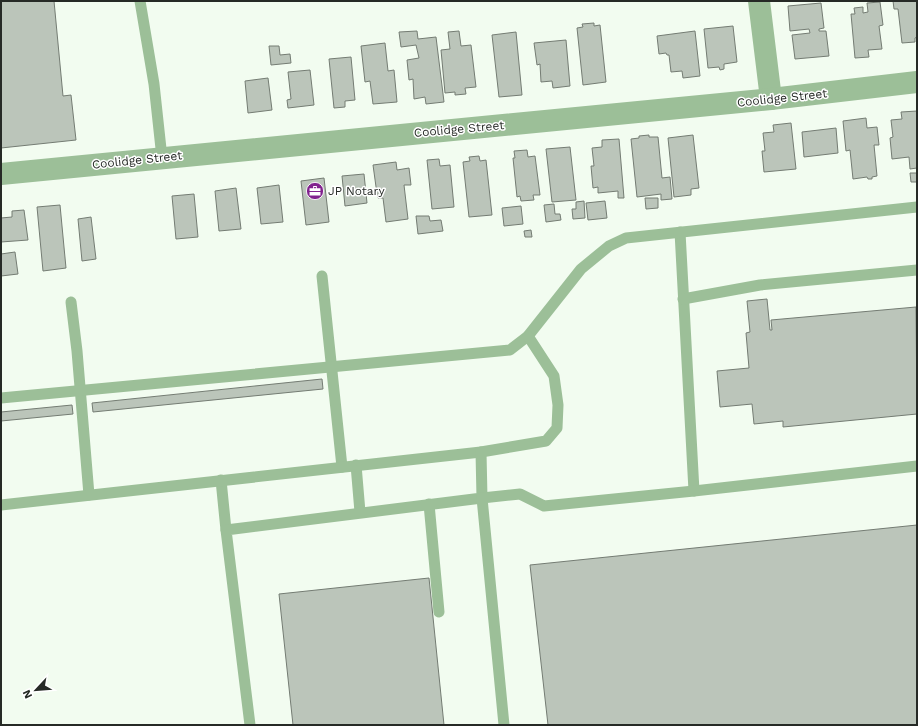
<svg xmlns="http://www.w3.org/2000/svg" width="918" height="726" font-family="'Work Sans',sans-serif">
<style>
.building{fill:#bbc5ba;stroke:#747c73}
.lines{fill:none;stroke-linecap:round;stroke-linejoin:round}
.lane{stroke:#9cbf98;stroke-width:11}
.street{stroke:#9cbf98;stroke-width:22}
.labels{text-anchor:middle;stroke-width:3;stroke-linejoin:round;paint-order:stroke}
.street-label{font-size:12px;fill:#262a26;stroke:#fff}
.poi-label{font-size:12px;fill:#262a26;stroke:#fff;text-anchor:start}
</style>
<rect width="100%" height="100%" fill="#f2fcf0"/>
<g class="building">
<polygon points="1,1 54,1 63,96 71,95 76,140 1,148"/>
<polygon points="893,1 917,1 917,37 915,38 915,42 902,43 898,9 894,9"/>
<polygon points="880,2 883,25 879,26 882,49 868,50 869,57 855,58 851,14 855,14 854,8 863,7 863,13 868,12 867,3"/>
<polygon points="821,3 824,28 819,29 819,31 826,31 829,56 795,59 792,35 810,33 809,29 790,31 788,6"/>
<polygon points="594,23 594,26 600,25 606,82 583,85 577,28 583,27 582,24"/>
<polygon points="733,26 737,62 724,64 724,69 720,70 719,67 708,68 704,29"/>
<polygon points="417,31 418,39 436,37 444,102 426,104 425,97 414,99 413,79 409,80 407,60 419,58 416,45 401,47 399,32"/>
<polygon points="459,31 461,46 471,45 476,87 465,88 466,94 455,95 455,92 445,93 441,50 450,49 448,32"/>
<polygon points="695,31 700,76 683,78 682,71 671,72 669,55 667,55 666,53 659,54 657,36"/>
<polygon points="516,32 522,95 499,97 492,35"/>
<polygon points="566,40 570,86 553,88 552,81 541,82 540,64 537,65 534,43"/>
<polygon points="385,43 388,71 394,70 397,102 373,104 370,81 365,82 361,46"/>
<polygon points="269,46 279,46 280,55 290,54 291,63 271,65"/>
<polygon points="351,57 355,100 345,101 345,107 334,108 329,59"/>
<polygon points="310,70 314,105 288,108 287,100 291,99 288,72"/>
<polygon points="268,78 272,110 248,113 245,81"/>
<polygon points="917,111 917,168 910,169 909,157 892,159 890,138 893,137 891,120 902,119 901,112"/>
<polygon points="866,118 867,128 877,127 879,145 874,145 877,176 872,177 872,179 868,179 867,177 853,179 850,150 846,151 843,121"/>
<polygon points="791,123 796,169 764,172 762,151 765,151 763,133 774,132 773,125"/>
<polygon points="836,128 838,153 804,157 802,132"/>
<polygon points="649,135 649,137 658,137 662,178 670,177 672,199 661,200 661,194 637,197 631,139 639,138 639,136"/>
<polygon points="693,135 699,188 691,189 691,195 674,197 668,138"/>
<polygon points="619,139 624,198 618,198 618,191 598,193 598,187 593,188 591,166 594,166 592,148 602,147 602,140"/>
<polygon points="570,147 576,200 552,202 546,149"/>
<polygon points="527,150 528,157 535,156 540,195 533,195 534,200 521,201 520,196 517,197 513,158 515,158 514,151"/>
<polygon points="479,156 480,161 486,160 492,215 469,217 463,162 470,161 469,157"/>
<polygon points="439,159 440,166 450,165 454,207 432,209 427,160"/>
<polygon points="396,162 397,170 409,168 411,185 404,185 408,219 386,222 383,198 378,198 377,194 373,165"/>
<polygon points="910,173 917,173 917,182 911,182"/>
<polygon points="364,174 367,203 345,206 342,176"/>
<polygon points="324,178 329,222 306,225 301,181"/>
<polygon points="279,185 283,222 261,224 257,188"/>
<polygon points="236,188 241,229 219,231 215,191"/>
<polygon points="194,194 198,237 176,239 172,196"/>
<polygon points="645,198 658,198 658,208 646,209"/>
<polygon points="584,201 585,218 573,219 572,209 576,209 576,202"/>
<polygon points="605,201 607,218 588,220 586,203"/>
<polygon points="554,204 555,214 560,214 561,220 546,222 544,205"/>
<polygon points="60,205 66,268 43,271 37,207"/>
<polygon points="521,206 523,224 504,226 502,208"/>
<polygon points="24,210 28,240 1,242 1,218 12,217 12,211"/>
<polygon points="416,216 429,216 430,221 441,220 443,231 418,234"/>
<polygon points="91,217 96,259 82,261 78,219"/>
<polygon points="531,230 532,237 525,237 524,231"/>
<polygon points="15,252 18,274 1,276 1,254"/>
<polygon points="767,299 770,330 772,330 771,320 916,307 917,414 783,427 783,421 754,424 752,404 720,407 717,371 749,368 746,333 750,332 747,301"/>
<polygon points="322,379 323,389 93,412 92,403"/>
<polygon points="72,405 73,414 1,421 1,412"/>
<polygon points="917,525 917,725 548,725 530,565"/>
<polygon points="429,578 444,725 293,725 279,594"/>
</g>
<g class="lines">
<g class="lane">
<polyline points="140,1 154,84 162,158"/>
<polyline points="680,232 694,491"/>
<polyline points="322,276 342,467"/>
<polyline points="683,299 760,285 917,270"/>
<polyline points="71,302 77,351 89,495"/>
<polyline points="1,398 510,350 528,336 581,269 609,246 626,238 917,207"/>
<polyline points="356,465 360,512"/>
<polyline points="221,480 226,530"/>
<polyline points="429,504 439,612"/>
<polyline points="1,505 481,452"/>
<polyline points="250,725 226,530 482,498 481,452 546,441 557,428 558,405 554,376 528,336"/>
<polyline points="504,725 482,498 520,494 544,506 694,491 917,466"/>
</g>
<g class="street">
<polyline points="759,1 771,99"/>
<polyline points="1,174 771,99 917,82"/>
</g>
</g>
<defs>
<symbol id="office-disc" viewBox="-11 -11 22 22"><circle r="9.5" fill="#81228e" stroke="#fff"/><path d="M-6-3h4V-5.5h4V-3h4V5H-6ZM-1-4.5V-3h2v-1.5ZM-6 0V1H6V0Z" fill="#fff"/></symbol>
</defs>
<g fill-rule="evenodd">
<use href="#office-disc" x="305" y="181" width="20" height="20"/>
</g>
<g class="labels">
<g class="street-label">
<text transform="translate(782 98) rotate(-6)" y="4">Coolidge Street</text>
<text transform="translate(459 129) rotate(-5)" y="4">Coolidge Street</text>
<text transform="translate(137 160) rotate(-6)" y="4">Coolidge Street</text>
</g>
<g class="poi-label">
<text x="328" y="195">JP Notary</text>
</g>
</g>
<rect width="918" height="726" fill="none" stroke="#262a26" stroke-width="4"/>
<g transform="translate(36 690) rotate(244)" stroke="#ffffff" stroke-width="3" paint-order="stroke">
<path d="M0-3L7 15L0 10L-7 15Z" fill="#262a26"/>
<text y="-6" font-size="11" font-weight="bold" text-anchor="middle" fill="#262a26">N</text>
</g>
</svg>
